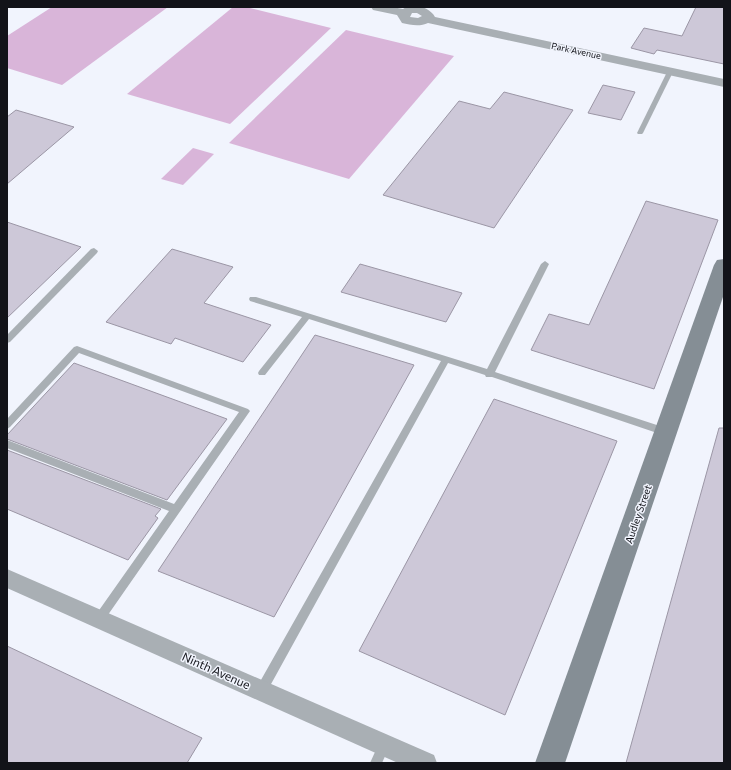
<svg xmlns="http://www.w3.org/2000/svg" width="731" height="770" font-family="Commissioner,sans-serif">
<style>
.green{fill:#d9b5d9}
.building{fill:#cdc8d8;stroke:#9b96a5}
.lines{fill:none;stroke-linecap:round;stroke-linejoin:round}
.lane{fill:#a9afb4;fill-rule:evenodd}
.street{fill:#a9afb4;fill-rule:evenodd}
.secondary{fill:#858e95;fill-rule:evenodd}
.labels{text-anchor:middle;stroke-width:3;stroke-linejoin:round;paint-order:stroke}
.far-street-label{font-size:9px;fill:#121319;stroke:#f1f4fd}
.street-label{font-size:10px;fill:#121319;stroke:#f1f4fd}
.near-street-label{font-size:12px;fill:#121319;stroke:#f1f4fd}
</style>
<rect width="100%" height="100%" fill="#f1f4fd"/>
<g class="green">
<polygon points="52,7 168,7 62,85 7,68 7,36"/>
<polygon points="233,7 246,7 331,28 230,124 127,94"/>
<polygon points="346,30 454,56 349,179 229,143"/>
<polygon points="193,148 214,154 183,185 161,179"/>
</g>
<g class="building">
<polygon points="696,7 724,7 724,64 657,50 654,54 631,48 644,28 682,36"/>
<polygon points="603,85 635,92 621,120 588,113"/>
<polygon points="504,92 573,110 494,228 383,195 459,101 490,109"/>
<polygon points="16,110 74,127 7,184 7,117"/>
<polygon points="646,201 718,220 654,389 531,350 549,314 589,325"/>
<polygon points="7,222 81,247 7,318"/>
<polygon points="172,249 233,267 204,303 271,325 243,362 175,338 171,344 106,322"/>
<polygon points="360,264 462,293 446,322 341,292"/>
<polygon points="315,335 414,365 274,617 158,571"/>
<polygon points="74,363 227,419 167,500 7,439 7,435"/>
<polygon points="494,399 617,441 505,715 359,651"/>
<polygon points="719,428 724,428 724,763 626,763"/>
<polygon points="7,450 161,509 155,516 158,518 128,560 7,509"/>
<polygon points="7,646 202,738 187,763 7,763"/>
</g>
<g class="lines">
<g class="lane">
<polygon points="670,70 673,72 643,133 642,134 638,134 637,133 667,72"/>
<polygon points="94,248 98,251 97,253 10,342 7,343 7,335 91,249"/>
<polygon points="545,261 549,264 495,372 669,429 671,432 669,435 663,435 492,377 486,377 485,375 448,363 265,695 261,696 257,695 255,691 257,687 441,361 309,319 265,375 259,375 258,373 259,371 302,317 250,301 249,299 250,297 256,297 487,369 541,264"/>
<polygon points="77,346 248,409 250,411 103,622 99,624 95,622 94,619 95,616 169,511 7,448 7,440 174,504 239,412 79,353 10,427 7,429 7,419 74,347"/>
<polygon points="384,739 388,741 390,745 382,763 370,763 380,741"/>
</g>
<g class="street">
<path d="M371,7H392L403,9C412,2 430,7 435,17L724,79V87L428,23C420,27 410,25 402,23L397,15L373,10ZM412,13H417L422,16L418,18L410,17Z"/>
<polygon points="7,569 434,755 437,763 398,763 7,588"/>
</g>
<polygon class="secondary" points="724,259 724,294 565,763 535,763 714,265 717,260"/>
</g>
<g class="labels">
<g class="far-street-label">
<text transform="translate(576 51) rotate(12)" y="3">Park Avenue</text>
</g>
<g class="street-label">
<text transform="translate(638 514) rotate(-71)" y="4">Audley Street</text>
</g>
<g class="near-street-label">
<text transform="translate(216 671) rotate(24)" y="4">Ninth Avenue</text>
</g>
</g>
<rect width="731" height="770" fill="none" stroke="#121319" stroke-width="16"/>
</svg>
